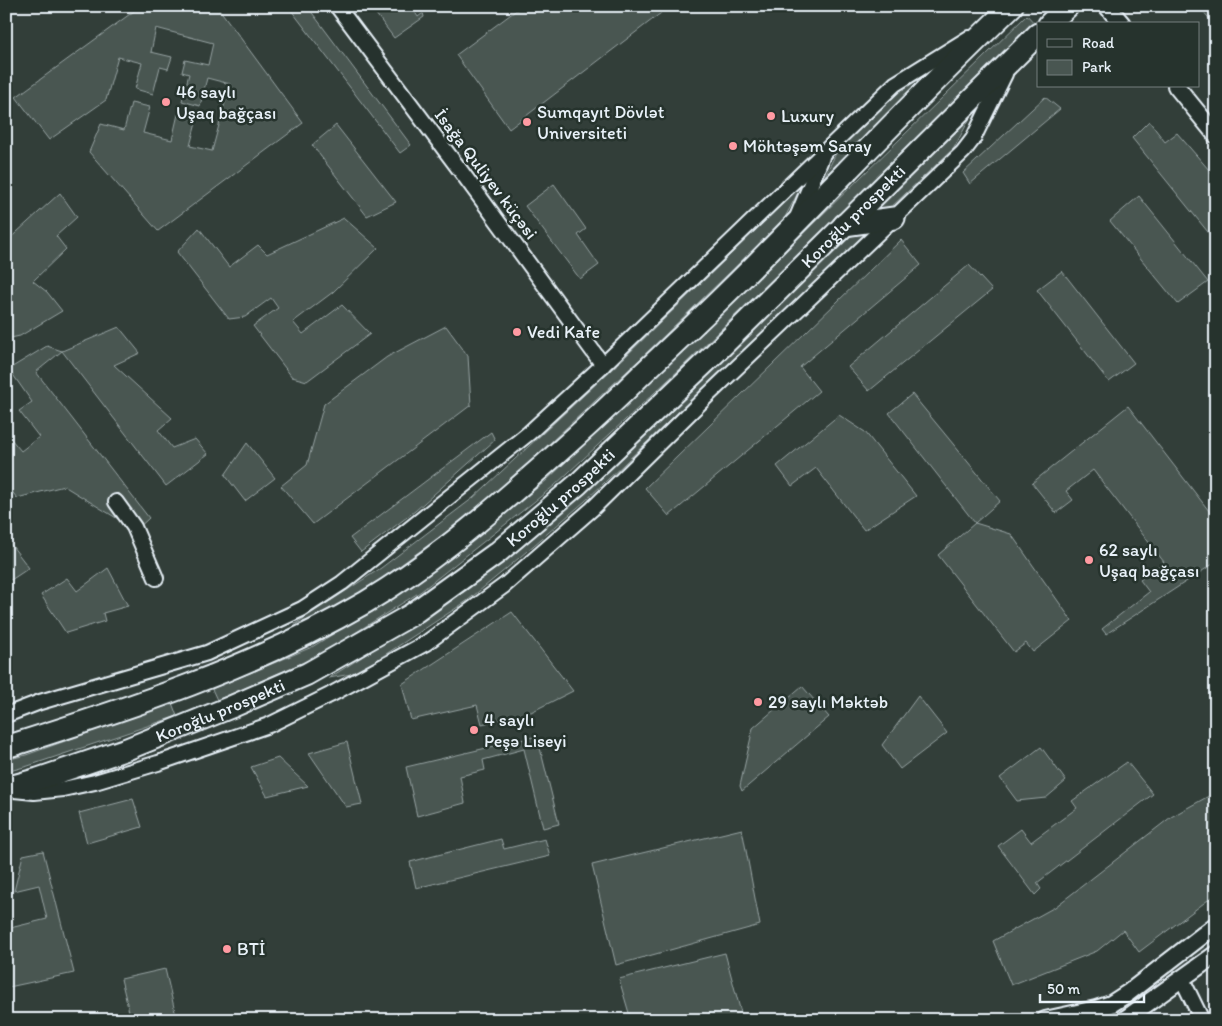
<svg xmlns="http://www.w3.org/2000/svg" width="1222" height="1026" font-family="Itim,sans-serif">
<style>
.green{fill:#495651;stroke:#98a4a4}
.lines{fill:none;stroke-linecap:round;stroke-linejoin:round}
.minor-casing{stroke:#e8f1f8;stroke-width:18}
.tertiary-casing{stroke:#e8f1f8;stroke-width:20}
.primary-casing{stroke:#e8f1f8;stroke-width:25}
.minor{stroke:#26332d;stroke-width:14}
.tertiary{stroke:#26332d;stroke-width:16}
.primary{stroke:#26332d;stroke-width:21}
.poi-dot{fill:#ff9aa2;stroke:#26332d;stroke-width:2}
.labels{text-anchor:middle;stroke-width:5;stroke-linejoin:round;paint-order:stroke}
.poi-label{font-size:18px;fill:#e8f1f8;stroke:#26332d;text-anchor:start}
.street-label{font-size:18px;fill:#e8f1f8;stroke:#26332d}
</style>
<rect width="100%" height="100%" fill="#323e39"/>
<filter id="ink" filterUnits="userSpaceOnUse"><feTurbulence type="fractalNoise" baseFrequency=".02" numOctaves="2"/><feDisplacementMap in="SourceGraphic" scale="10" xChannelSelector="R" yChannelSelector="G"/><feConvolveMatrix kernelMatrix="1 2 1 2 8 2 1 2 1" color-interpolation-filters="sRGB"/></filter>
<g filter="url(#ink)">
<g class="green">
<polygon points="141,6 217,6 303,123 158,231 89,152 101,124 124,130 131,103 150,107 143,133 172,140 178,114 197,119 190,146 212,151 230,84 207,78 200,106 182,101 189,74 182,72 185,60 208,65 213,43 156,28 151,52 172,57 168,69 160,67 153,94 135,89 142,63 118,57 106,100 49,140 16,97"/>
<polygon points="288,6 307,6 411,145 400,153"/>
<polygon points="370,6 411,6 418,17 423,13 424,17 394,38"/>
<polygon points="522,6 656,6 661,13 509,129 456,55"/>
<polygon points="1199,6 1216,6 1216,27"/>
<polygon points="1027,15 1035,24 681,368 554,486 420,592 320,655 217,700 212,689 312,647 413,585 546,481 819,218"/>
<polygon points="935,72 824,178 839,147 899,89"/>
<polygon points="1045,97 1060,109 970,184 963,173"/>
<polygon points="970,118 954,148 888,210 868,216"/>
<polygon points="1149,121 1165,142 1177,133 1216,178 1216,242 1132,138"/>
<polygon points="336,125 396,202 367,216 312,145"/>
<polygon points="554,184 586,229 578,235 599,265 580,279 525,206"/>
<polygon points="802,185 783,221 638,361 480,508 363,592 319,617 295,624 381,568 473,498 625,357"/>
<polygon points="60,193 77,217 56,236 66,249 33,281 47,292 62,311 20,336 6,339 6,242"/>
<polygon points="1139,196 1208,282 1178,304 1110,221"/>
<polygon points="344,218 378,248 333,292 293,322 303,334 342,305 370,334 307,381 292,377 253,326 278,308 271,298 245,317 229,319 177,252 199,228 229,267 258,245 267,254"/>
<polygon points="868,232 584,502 512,564 467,601 357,673 329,678 468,589 595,481 847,237"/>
<polygon points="901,240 921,265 800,367 819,391 669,516 645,488"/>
<polygon points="969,265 992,290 869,391 848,367"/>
<polygon points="1062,271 1134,363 1109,382 1037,290"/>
<polygon points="446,326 468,356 471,405 313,524 281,486 307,465 324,404 387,357"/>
<polygon points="119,327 140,353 114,365 172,418 158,430 172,448 195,439 208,454 166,486 62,351 36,372 149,518 136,530 64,486 17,498 6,484 6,433 21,451 39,437 19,411 32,402 9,369 47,346 62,351"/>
<polygon points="912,394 1000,501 975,523 1011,534 1072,621 1033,652 1026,643 1014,652 938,555 975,523 889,413"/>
<polygon points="1128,406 1216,520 1216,562 1106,634 1102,629 1149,592 1140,580 1164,562 1093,470 1066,491 1073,500 1056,513 1032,483"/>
<polygon points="839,415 865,432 916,496 864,530 816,468 792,486 777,466"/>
<polygon points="491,432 495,440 415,511 361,552 350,538"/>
<polygon points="247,443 275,478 245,501 225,475"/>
<polygon points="6,538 29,568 11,580 6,575"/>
<polygon points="108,568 128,606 103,613 105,621 66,633 41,595 67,578 77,591"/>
<polygon points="512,612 573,691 531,712 482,724 477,705 411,720 402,684"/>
<polygon points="802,686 829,717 742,791 740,786 753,728"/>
<polygon points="918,696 947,733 900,769 882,745"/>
<polygon points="172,703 177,716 28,766 6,772 6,760 26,755"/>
<polygon points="537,736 559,824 543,828 524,749 483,760 485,770 460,776 465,803 417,816 406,767"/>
<polygon points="347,742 362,804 346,807 309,753"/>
<polygon points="1041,747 1066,781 1046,798 1017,801 1000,778"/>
<polygon points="278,758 308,786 267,796 251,767"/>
<polygon points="1127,762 1153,794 1037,883 1041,889 1035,895 998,846 1021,829 1031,842 1077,808 1072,801"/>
<polygon points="1216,792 1216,894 1139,952 1123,930 1097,951 1011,985 993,941 1055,907 1171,817"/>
<polygon points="133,799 142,827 87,843 79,813"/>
<polygon points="742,829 760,925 616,965 592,865"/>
<polygon points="501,839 504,849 545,839 550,856 416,888 410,862"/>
<polygon points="43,851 74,973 9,987 6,976 6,929 47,919 39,885 14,891 23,855"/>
<polygon points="725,953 743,1020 631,1020 619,979"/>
<polygon points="165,969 177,1020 131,1020 121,979"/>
</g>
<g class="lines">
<defs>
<g id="minor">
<polyline points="337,6 463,174 603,365"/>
<polyline points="798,215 822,157"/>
<polyline points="116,502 134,527 156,578"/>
<polyline points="6,715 40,702 207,653 302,609 342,583 529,433 603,365 895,84 969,38"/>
<polyline points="14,790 34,792 63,789 95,782 158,763 269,725 330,695 426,643 505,585 592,509 708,395 963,152 973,139 1005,74"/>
<polyline points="1182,979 1202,1020"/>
</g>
<g id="tertiary">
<polyline points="1107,6 1122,24"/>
<polyline points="1176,86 1216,135"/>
<polyline points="1045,1020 1096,1009 1111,1004 1128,993 1216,925"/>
<polyline points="1124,1020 1216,954"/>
</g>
<g id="primary">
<polyline points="1049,24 1068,6"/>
<polyline points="844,225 894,218"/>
<path d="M6,747C130,708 253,668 366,602C425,567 478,523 528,479C567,445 605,411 641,375C675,343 709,311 742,278C832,188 919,94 1012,6"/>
<path id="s1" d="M6,788L38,779L127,749L231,707L307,674L411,615L497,553L578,484L711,357L1038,34"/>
</g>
</defs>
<use href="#minor" class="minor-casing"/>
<use href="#tertiary" class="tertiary-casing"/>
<use href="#primary" class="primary-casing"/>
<use href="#minor" class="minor"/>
<use href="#tertiary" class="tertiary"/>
<use href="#primary" class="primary"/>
</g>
</g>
<g class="poi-dot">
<circle cx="166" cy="102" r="5"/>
<circle cx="771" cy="116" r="5"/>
<circle cx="527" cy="122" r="5"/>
<circle cx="733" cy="146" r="5"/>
<circle cx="517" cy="332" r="5"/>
<circle cx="1089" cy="560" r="5"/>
<circle cx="758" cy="702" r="5"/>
<circle cx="474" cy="730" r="5"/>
<circle cx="227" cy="949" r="5"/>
</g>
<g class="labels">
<g class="poi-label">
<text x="176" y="98">46 saylı<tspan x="176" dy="21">Uşaq bağçası</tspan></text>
<text x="537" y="118">Sumqayıt Dövlət<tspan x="537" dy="21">Universiteti</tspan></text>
<text x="781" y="122">Luxury</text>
<text x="743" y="152">Möhtəşəm Saray</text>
<text x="527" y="338">Vedi Kafe</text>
<text x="1099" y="556">62 saylı<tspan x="1099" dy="21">Uşaq bağçası</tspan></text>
<text x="768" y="708">29 saylı Məktəb</text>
<text x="484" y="726">4 saylı<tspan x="484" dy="21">Peşə Liseyi</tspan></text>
<text x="237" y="955">BTİ</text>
</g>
<g class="street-label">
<text transform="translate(486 174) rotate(53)" y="6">İsağa Quliyev küçəsi</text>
<text dy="6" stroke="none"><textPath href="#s1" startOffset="1038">Koroğlu prospekti</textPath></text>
<text dy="6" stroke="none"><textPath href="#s1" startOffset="632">Koroğlu prospekti</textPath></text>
<text dy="6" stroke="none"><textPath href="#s1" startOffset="228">Koroğlu prospekti</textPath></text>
</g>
</g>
<rect width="1222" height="1026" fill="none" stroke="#26332d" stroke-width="25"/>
<rect x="12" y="12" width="1197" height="1001" fill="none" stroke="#e8f1f8" stroke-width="2" filter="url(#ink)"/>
<rect x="1037" y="22" width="162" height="65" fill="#26332d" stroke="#747f7e"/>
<rect x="1047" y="39" width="25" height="8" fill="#26332d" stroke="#747f7e"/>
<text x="1082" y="48" font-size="15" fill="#e8f1f8">Road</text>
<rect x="1047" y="60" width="25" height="15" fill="#495651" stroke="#747f7e"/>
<text x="1082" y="72" font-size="15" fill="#e8f1f8">Park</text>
<path d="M1040 994v8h104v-8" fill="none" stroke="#e8f1f8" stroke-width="2.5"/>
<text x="1047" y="994" font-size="15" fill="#e8f1f8" stroke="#26332d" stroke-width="4" paint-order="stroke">50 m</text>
</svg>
